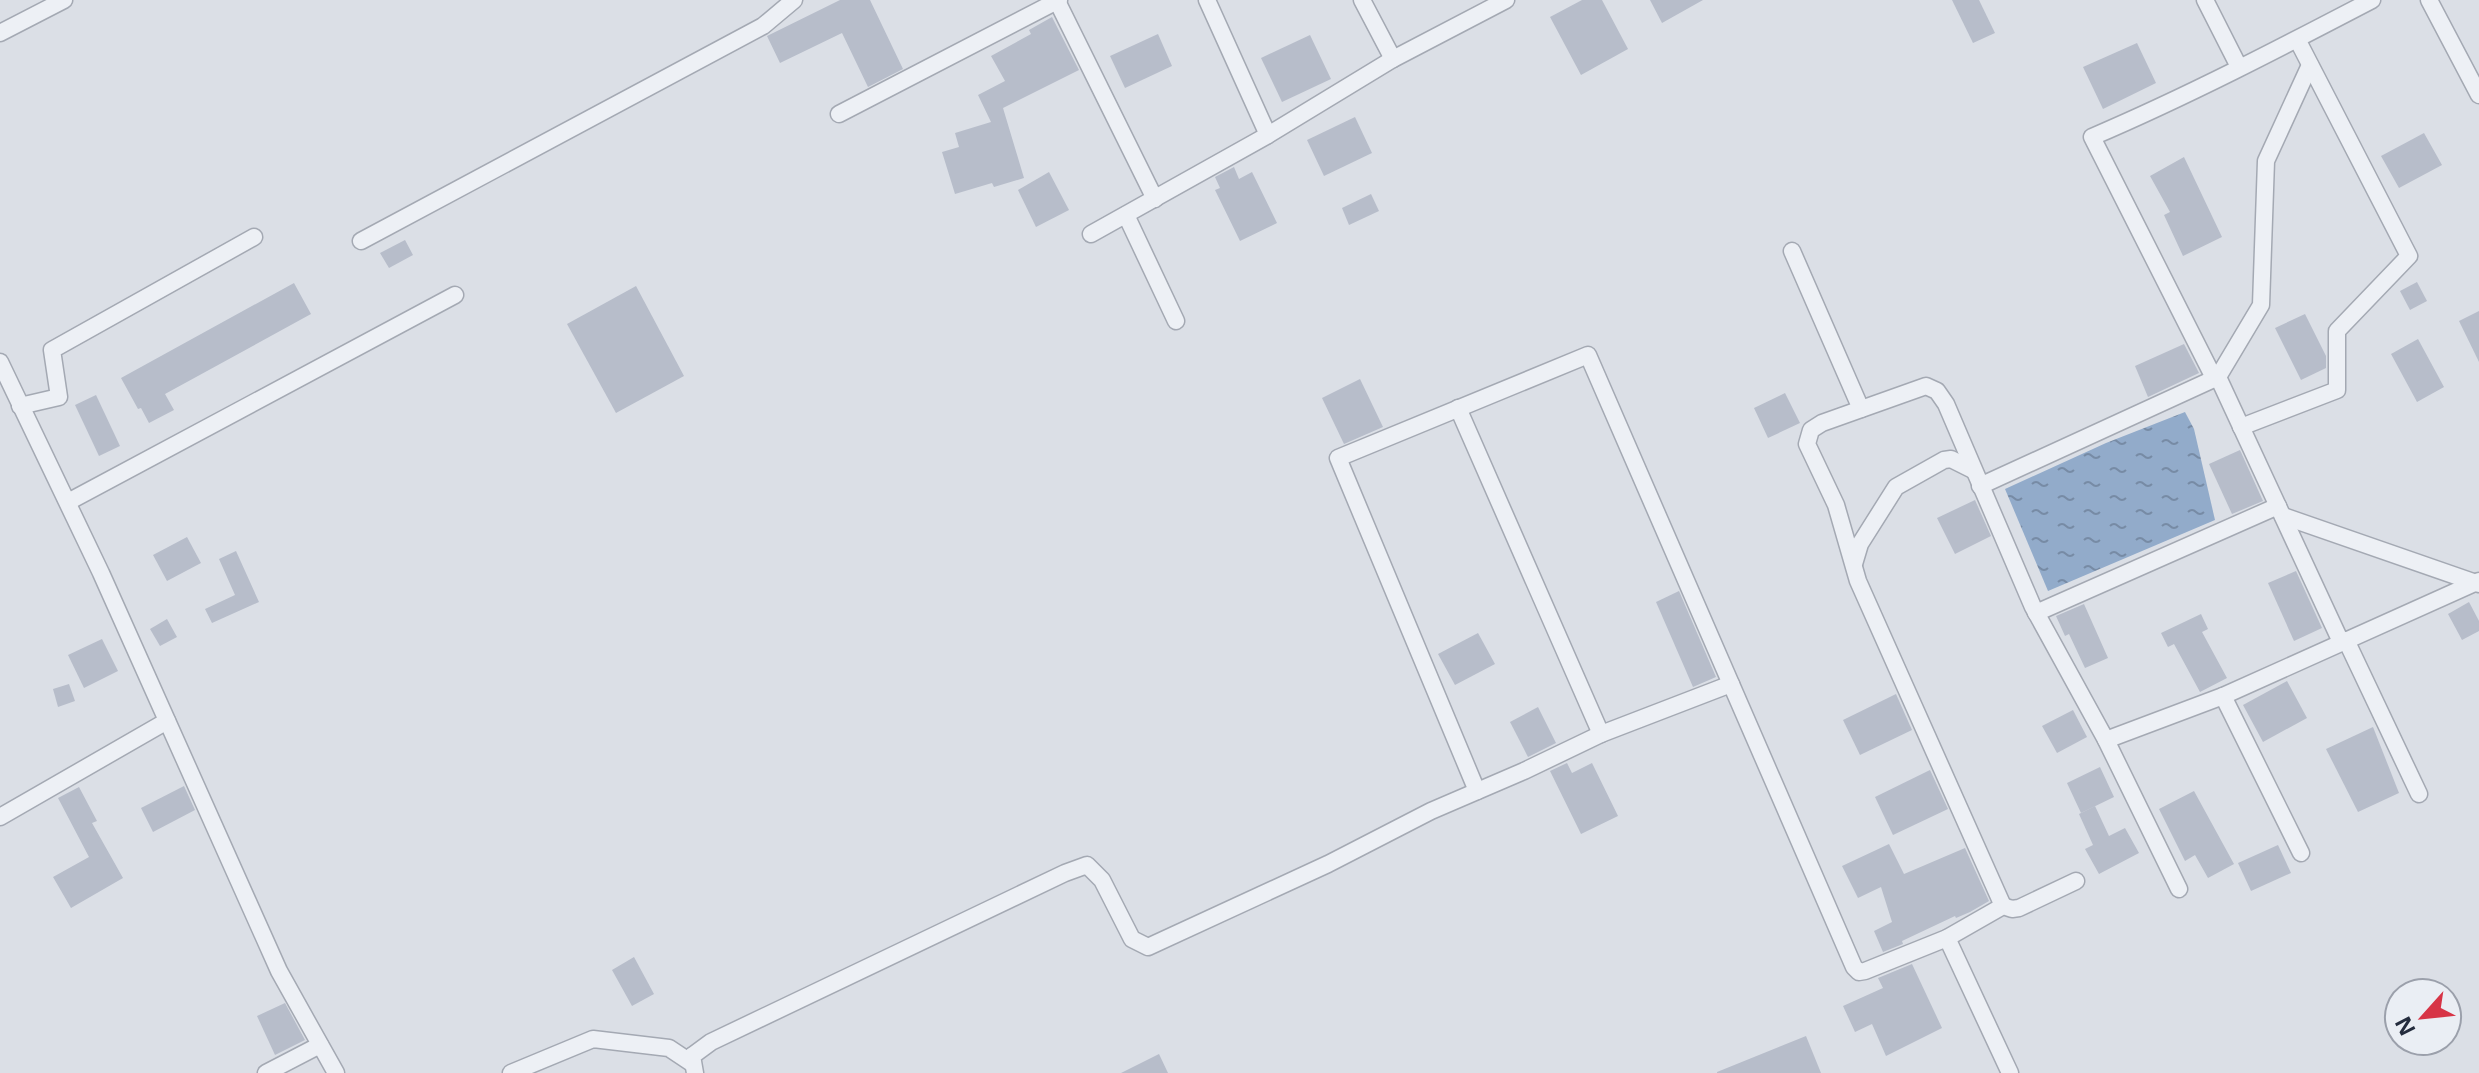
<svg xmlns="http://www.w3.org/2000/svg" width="2479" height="1073" font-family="'Noto Sans',sans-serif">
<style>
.water{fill:url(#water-ripples)}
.building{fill:#b7bdca}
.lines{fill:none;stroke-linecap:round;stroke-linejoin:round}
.minor-casing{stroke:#a4a9b3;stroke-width:19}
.minor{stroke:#edf0f5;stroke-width:16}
</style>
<defs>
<pattern id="water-ripples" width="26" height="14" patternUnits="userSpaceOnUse" patternTransform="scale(2)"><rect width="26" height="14" fill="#92abca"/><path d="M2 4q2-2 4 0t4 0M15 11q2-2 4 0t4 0" fill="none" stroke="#778ba5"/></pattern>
</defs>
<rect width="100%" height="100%" fill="#dbdfe6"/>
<polygon class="water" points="2185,412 2194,429 2215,520 2048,591 2005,489 2106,443"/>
<g class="building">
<polygon points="840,0 870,0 903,69 868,87 842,33 780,63 767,36"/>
<polygon points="1582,0 1602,0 1628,49 1581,75 1550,17"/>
<polygon points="1650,0 1703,0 1662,23"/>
<polygon points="1952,0 1979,0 1995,33 1973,43"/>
<polygon points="1052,17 1079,70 1003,108 1024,178 994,187 992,183 955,194 942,152 959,147 955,133 991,122 978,95 1005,81 991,56 1031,34 1029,30"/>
<polygon points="1158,34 1172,66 1125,88 1110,56"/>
<polygon points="1310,35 1331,79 1282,102 1261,58"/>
<polygon points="2137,43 2156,83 2103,109 2083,67"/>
<polygon points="1355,117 1372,153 1324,176 1307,140"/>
<polygon points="2424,133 2442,165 2399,188 2381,156"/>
<polygon points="2184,157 2222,237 2183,256 2164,215 2170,212 2150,176"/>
<polygon points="1234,167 1239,179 1252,172 1277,223 1240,241 1215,190 1220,188 1215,177"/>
<polygon points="1049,172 1069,210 1036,227 1018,190"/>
<polygon points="1371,194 1379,211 1349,225 1342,208"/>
<polygon points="405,240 413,255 389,268 380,253"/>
<polygon points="2417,282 2427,301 2410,310 2400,291"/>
<polygon points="294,283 311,314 165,394 174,410 149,423 141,408 138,409 121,378"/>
<polygon points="636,286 684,376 616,413 567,324"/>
<polygon points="2479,311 2479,362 2459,321"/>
<polygon points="2305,314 2326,356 2326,368 2301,380 2275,328"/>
<polygon points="2418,339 2444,387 2417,402 2391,354"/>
<polygon points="2184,344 2199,373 2148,397 2135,366"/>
<polygon points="1360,379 1383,427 1344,444 1322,398"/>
<polygon points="1785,393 1800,423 1768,438 1754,408"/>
<polygon points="96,395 120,446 99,456 75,405"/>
<polygon points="2240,450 2263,501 2232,514 2209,464"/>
<polygon points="1975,500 1991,536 1955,554 1937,518"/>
<polygon points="187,537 201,563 167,581 153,555"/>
<polygon points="236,551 259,602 212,623 205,609 235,595 219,559"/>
<polygon points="2296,571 2322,628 2294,641 2268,583"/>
<polygon points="1679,591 1716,677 1693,687 1656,602"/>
<polygon points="2469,602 2479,621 2479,631 2462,640 2448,614"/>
<polygon points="2084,604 2108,658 2085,668 2069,634 2065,636 2056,616"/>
<polygon points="2201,614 2208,629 2202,632 2227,678 2200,692 2174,644 2168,647 2161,633"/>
<polygon points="167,619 177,637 160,646 150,629"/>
<polygon points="1478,633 1495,664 1455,685 1438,654"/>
<polygon points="102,639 118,671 84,688 68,655"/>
<polygon points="2287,681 2307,718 2263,742 2243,705"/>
<polygon points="69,684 75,701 58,707 53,689"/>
<polygon points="1896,694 1912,730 1860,755 1843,720"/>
<polygon points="1538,707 1556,743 1528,757 1510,722"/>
<polygon points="2073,710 2087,737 2057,753 2042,726"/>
<polygon points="2373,727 2399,793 2358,812 2326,749"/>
<polygon points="1567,763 1572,773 1592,763 1618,816 1581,834 1550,771"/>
<polygon points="2100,767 2114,797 2081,813 2067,783"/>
<polygon points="1930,770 1948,809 1893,835 1875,797"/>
<polygon points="184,786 195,810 153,832 141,808"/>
<polygon points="79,787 97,821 92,823 123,878 71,908 53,877 89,857 58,798"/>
<polygon points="2194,791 2234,864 2208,878 2195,855 2185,861 2159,809"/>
<polygon points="2095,806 2109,836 2125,828 2139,853 2099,874 2085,849 2093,845 2079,814"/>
<polygon points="1889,844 1904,874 1965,848 1989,901 1970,912 1956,918 1955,916 1902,941 1903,944 1883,952 1874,931 1892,922 1881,887 1858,898 1842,866"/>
<polygon points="2278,845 2291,873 2251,891 2238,863"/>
<polygon points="634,957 654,994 632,1006 612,970"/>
<polygon points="1912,964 1942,1028 1886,1056 1872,1024 1855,1032 1843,1006 1883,988 1878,978"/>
<polygon points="285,1003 305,1040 275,1055 257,1016"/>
<polygon points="1806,1036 1821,1073 1717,1073 1717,1072"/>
<polygon points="1159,1054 1168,1073 1121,1073"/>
</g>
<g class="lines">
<defs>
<g id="minor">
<polyline points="1207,0 1268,135"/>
<polyline points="1362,0 1393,59"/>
<polyline points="2205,0 2239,67"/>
<polyline points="2429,0 2479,95"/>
<polyline points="1057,1 1155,199"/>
<polyline points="0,33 64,0"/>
<polyline points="839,114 1059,0"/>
<polyline points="1126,215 1176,321"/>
<polyline points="1091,234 1268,135 1393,59 1506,0"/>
<polyline points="361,241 763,26 794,0"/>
<polyline points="1792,251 1861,409"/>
<polyline points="0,362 101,573 279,971 336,1073"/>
<polyline points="2218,377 2261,305 2266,161 2310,65"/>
<path d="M2214,378L2092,137C2188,96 2280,48 2372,0"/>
<polyline points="20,406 59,397 52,350 254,237"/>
<polyline points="1458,408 1601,734"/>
<polyline points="2241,427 2337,390 2337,331 2409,256 2298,41"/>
<polyline points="1980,486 2218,377 2341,642"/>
<polyline points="68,502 455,295"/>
<polyline points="2283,516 2479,584"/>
<polyline points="1854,564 1860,544 1896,487 1944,460 1951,459 1973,470"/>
<polyline points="2036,613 2278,506"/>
<polyline points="2346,640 2419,794"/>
<polyline points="2223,696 2301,853"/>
<polyline points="2106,740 2223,696 2479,581"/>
<polyline points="1477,791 1338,458 1588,355 1854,967 1859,972 1865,971 1947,938 2003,906 2012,909 2019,908 2076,881"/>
<polyline points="0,817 167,721"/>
<polyline points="2003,906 1858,581 1836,505 1807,444 1811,430 1822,423 1926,386 1937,391 1946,404 2033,607 2106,740 2179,889"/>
<polyline points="1947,938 2010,1073"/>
<polyline points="266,1073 320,1045"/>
<polyline points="511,1073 593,1039 669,1048 690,1062 692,1056"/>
<polyline points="695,1073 692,1056 711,1042 1065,873 1087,865 1102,880 1132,939 1148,947 1328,864 1431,811 1524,771 1601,734 1731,684"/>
</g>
</defs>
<use href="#minor" class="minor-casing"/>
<use href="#minor" class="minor"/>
</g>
<g transform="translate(2423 1017) rotate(243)"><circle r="38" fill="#eaeef4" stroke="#9ba0ab" stroke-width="2"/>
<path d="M0-6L14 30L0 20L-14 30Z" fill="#d73446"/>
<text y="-12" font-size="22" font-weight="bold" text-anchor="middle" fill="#242c3d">N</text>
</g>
</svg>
